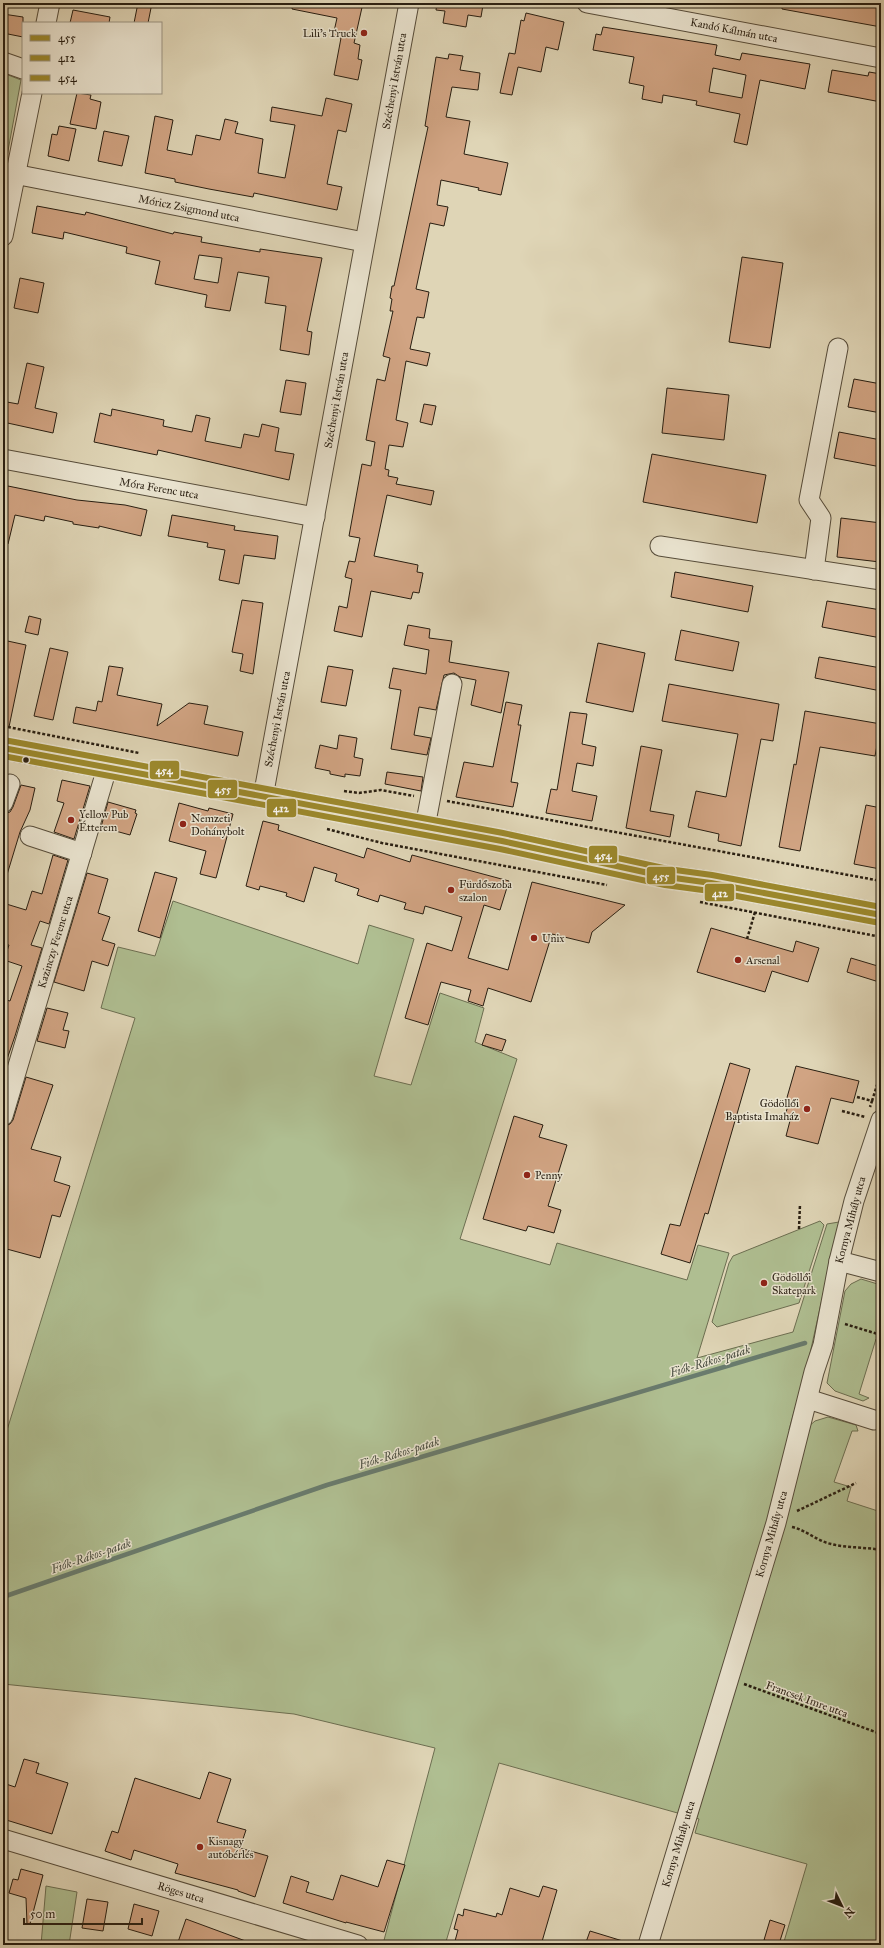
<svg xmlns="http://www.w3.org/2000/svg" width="884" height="1948" font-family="'IM FELL Great Primer',serif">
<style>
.green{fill:#afbe91;stroke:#6c6e51}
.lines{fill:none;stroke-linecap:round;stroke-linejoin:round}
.stream{stroke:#697b6d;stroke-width:4.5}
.building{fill:#d1a483;stroke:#281e11;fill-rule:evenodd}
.minor-casing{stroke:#564c3a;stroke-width:21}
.major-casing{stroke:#281e11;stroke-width:24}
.path{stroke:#281e11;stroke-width:2.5;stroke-dasharray:3 2;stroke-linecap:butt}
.minor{stroke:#eae4d0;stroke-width:19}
.major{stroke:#e0ba7b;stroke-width:22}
.bus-1-casing{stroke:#eae4d0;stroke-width:9}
.bus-2-casing{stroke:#eae4d0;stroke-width:9}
.bus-3-casing{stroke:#eae4d0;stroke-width:9}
.bus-1{stroke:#9c892c;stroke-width:6}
.bus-2{stroke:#9c892c;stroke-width:6}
.bus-3{stroke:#9c892c;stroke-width:6}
.poi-dot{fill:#8f2418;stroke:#eae4d0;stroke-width:1.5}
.bus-dot{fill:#281e11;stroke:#eae4d0;stroke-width:1.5}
.labels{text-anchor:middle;stroke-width:3;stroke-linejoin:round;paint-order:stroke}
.street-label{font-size:11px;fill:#281e11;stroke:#eae4d0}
.poi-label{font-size:11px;fill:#281e11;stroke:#eae4d0;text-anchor:start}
.water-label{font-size:12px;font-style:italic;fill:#484c3f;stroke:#eae4d0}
.line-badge{stroke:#eae4d0;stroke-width:1.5}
.badge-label{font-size:11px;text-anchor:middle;font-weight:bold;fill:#fff}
</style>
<rect width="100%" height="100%" fill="#dfd5b6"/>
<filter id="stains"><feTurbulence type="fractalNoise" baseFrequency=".005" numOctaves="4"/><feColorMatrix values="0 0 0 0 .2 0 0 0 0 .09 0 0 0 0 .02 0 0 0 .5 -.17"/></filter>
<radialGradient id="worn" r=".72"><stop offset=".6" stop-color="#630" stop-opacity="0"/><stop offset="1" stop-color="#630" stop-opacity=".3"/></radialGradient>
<g class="green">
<polygon points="3,73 21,80 3,178"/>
<polygon points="173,901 358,964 369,925 414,939 374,1076 411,1085 440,993 484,1008 475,1042 517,1059 460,1239 550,1265 557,1243 687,1280 698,1245 729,1253 697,1358 793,1332 827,1224 839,1222 809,1358 789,1430 808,1427 815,1421 828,1417 856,1425 858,1431 852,1431 834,1482 851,1487 847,1501 881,1512 881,1945 783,1945 807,1864 695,1833 699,1819 499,1763 445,1945 383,1944 435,1748 294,1714 3,1684 3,1443 135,1018 101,1008 118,947 155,956"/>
<polygon points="820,1221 824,1225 799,1303 717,1327 712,1322 729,1263 733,1256"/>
<polygon points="861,1279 881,1285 881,1340 876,1339 859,1394 869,1398 863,1401 835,1391 827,1383 845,1291 851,1284"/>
<polygon points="46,1886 77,1892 69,1945 41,1945"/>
</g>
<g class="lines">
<polyline class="stream" points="3,1597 327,1485 805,1343"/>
</g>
<g class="building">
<polygon points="138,3 152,3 148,23 134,23"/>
<polygon points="293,3 363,3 354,43 360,45 358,59 362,60 358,80 334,75 341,38 333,36 337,18 292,9"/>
<polygon points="437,3 483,5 481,17 468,15 466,27 443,23 445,11 436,10"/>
<polygon points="782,3 881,3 881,27 782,9"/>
<polygon points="73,10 110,17 109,23 70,23"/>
<polygon points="526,13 564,22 558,50 546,47 541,72 518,67 512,95 500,93 509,53 515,54 521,20 524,21"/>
<polygon points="3,14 23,17 23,37 3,33"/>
<path d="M603,27L717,45L715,55L740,60L742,53L810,64L805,89L760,80L747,145L734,142L740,114L696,105L697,101L663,95L662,103L642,99L644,86L629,83L634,57L593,50L596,34L601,35ZM713,68L746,75L742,98L709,92Z"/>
<polygon points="449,54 463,56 460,70 480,73 478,90 452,87 446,117 470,121 464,154 508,163 501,195 478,190 479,188 441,180 437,205 448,207 444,226 430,223 416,289 429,292 424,318 417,317 410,349 430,353 427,366 406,361 396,420 408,423 403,447 389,445 385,469 389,470 388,476 398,478 396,484 434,491 431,505 387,495 374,556 418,565 417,572 423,573 419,593 413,592 411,599 371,591 362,637 334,631 339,606 347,608 352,579 345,577 349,561 355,562 360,538 349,536 362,464 371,466 375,442 366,440 377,379 385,381 390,358 383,356 393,311 390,311 392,299 390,298 392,286 394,286 428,127 425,126 436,57 448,59"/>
<polygon points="832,70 868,76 869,72 881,74 881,102 828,92"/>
<polygon points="77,93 91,95 90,99 101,102 96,129 70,124"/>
<polygon points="326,98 352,104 346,132 338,130 327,184 342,187 337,210 254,193 253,197 209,189 175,182 175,179 145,173 155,116 173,120 167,150 192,155 196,135 220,140 225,119 238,122 235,133 263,139 258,173 285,178 295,125 270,121 272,107 322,116"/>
<polygon points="59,126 76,129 69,161 48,156 52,134 57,135"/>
<polygon points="104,131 129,136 122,166 98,161"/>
<path d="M37,206L85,215L86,212L173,234L174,232L202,237L201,242L260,252V249L322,258L307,331L312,332L309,355L280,350L286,306L265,303L269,277L238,272L230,311L205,307L207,295L155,284L160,261L126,253L127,247L64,232L63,239L32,233ZM199,255L222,258L218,283L194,279Z"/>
<polygon points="742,257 783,263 770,348 729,342"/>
<polygon points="20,278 44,283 38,313 14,308"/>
<polygon points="27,363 44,367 35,408 57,413 53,433 3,422 7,402 18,404"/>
<polygon points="854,379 881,384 881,413 848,407"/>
<polygon points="286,380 306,383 301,415 280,412"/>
<polygon points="667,388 729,395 724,440 662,433"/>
<polygon points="424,404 436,406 432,425 420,422"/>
<polygon points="112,409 164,420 163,426 192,432 196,415 210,418 205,441 241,448 244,434 259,437 262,424 279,428 275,451 294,454 289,480 158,450 157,455 94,442 100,413 111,416"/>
<polygon points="839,432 881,440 881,467 834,458"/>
<polygon points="652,454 766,475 757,523 643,502"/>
<polygon points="3,485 77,500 125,505 147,510 141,536 99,526 99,528 73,524 73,522 45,516 44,521 15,515 8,544 3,543"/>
<polygon points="172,515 235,526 234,530 278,536 275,559 244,555 239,584 219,580 225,550 207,547 208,543 168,536"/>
<polygon points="841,518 881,523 880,562 837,557"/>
<polygon points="675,572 753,586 748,612 671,597"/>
<polygon points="242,600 263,603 253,674 240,671 243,654 232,652"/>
<polygon points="827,601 881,610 881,638 822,627"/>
<polygon points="29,616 41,619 38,635 25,632"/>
<polygon points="408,625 430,629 429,638 452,641 449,662 509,672 501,713 471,705 476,680 460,677 454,673 444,675 436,710 419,707 414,735 431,738 427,755 391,749 401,690 389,688 393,668 426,674 429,650 404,645"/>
<polygon points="681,630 739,642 733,671 675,660"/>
<polygon points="3,640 26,645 9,727 3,727"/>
<polygon points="598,643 645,653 633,712 586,702"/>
<polygon points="50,648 68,652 53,720 34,716"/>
<polygon points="819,657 881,668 881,691 815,678"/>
<polygon points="109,666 123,668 117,695 162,704 157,726 189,703 208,706 204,724 243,732 238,756 73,723 76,707 96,711 98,701 102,702"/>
<polygon points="328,666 353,670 346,706 321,702"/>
<polygon points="669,684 779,704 773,741 761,739 741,846 718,841 719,834 688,827 696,791 726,797 738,734 662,721"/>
<polygon points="506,702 522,705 518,725 521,725 511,782 518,783 513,807 456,797 464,762 493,767"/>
<polygon points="805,711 881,724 875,756 820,747 800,851 779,847 794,764 796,765"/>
<polygon points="570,712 587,714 582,744 596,747 593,766 577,763 572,791 597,796 592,821 546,813 551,789 557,790"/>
<polygon points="339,735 357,738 354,757 363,759 360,776 345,774 345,777 330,774 330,771 315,768 320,745 337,749"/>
<polygon points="641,746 662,750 650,811 674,815 670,837 626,828"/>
<polygon points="387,772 423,777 421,791 385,784"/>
<polygon points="62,780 90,786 74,839 54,832 64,803 57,801"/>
<polygon points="21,785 35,788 30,810 20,832 6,878 3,877 3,814 10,812 13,807"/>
<polygon points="108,802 136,810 135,813 137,814 130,835 101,827"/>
<polygon points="179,803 208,811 209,808 233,814 216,878 200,874 206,851 169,841"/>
<polygon points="866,805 881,808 880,869 854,864"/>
<polygon points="263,821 279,825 278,830 364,858 367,848 410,862 412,855 509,881 500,910 484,905 468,958 508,970 532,882 625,905 592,932 589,943 552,934 531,1002 488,988 483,1006 468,1001 471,990 441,982 428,1025 405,1018 427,943 452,951 462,917 425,906 423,914 404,909 406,903 380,895 378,902 357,895 359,889 335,881 337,874 314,867 304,902 286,896 287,893 260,886 259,890 246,886"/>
<polygon points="53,855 68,860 49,924 40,921 31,945 42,948 15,1036 6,1062 3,1062 3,999 10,1001 22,966 4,960 9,945 3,944 3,903 26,910 32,891 42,894"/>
<polygon points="155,872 177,878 160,938 138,931"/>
<polygon points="87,873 108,879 98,913 110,917 102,940 115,944 108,966 92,961 84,991 54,982"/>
<polygon points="711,928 793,952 796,941 819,948 808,982 772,971 765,992 697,972"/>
<polygon points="851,958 881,967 879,982 847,972"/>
<polygon points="47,1008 68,1013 63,1030 69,1031 65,1048 37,1041"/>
<polygon points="486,1034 506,1040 502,1051 482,1045"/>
<polygon points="730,1063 750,1069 708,1214 705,1213 690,1263 661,1254 670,1224 680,1226"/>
<polygon points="796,1066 859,1081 853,1103 831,1098 818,1144 786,1136 791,1117 785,1116 789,1102 786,1101"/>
<polygon points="26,1077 53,1085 31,1149 61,1157 54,1181 70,1186 60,1217 52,1215 40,1258 3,1248 3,1127 10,1124 13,1120"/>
<polygon points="514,1116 543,1125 539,1137 567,1145 548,1206 561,1210 554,1233 528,1226 526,1231 483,1219"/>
<polygon points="24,1759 39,1763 36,1773 68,1783 52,1834 3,1819 3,1783 15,1787"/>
<polygon points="209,1772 231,1779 217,1822 246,1830 240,1848 268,1856 255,1897 238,1891 238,1890 175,1873 178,1864 134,1850 131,1860 105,1851 112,1831 118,1833 135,1778 200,1799"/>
<polygon points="387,1860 405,1865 384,1932 346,1922 346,1923 283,1903 291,1876 309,1882 306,1892 333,1900 341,1875 378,1887"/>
<polygon points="21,1869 43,1875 30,1924 27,1924 26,1898 9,1893 13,1879 18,1880"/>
<polygon points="543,1886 557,1890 541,1945 469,1945 455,1941 458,1930 454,1929 458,1914 463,1916 464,1909 496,1917 497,1913 502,1915 510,1888 539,1897"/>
<polygon points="87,1899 108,1902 103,1931 82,1928"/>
<polygon points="134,1904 159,1911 152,1936 128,1929"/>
<polygon points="186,1919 251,1943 251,1945 177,1945"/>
<polygon points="770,1920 785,1925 779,1944 764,1940"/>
<polygon points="590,1931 626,1942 625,1945 585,1945"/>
</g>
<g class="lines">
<defs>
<g id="minor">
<polyline points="587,3 881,58"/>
<polyline points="46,23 50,3"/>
<polyline points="3,62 23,69"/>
<polyline points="14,174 364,242"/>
<polyline points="3,236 32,93"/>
<polyline points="3,459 315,517"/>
<polyline points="660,546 881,580"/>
<polyline points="814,570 821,518 809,500 838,348"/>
<polyline points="263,797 409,3"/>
<polyline points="3,803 10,784"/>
<polyline points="425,827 452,684"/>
<polyline points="30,836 82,853"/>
<polyline points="3,1116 107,768"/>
<polyline points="839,1261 881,1272"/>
<polyline points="808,1399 874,1420"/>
<polyline points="3,1839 358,1945"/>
<polyline points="648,1945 776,1523 814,1372 823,1345 839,1261 854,1201 881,1120"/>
</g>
<polyline id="major" points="3,748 502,841 667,877 711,883 881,915"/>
</defs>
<use href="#minor" class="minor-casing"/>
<use href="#major" class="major-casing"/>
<g class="path">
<polyline points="3,726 139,753"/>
<polyline points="344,791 359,793 381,790 414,796"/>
<polyline points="447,801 881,881"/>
<polyline points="327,829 382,843 607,885"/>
<polyline points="700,902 881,937"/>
<polyline points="747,939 755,912"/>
<polyline points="857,1097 872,1101 870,1107"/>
<polyline points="872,1101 878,1082 881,1080"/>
<polyline points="842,1111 865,1117"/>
<polyline points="799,1229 800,1204"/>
<polyline points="845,1324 881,1335"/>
<polyline points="797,1511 856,1483"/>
<path d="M792,1527C806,1530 817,1541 831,1544C847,1548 865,1547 881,1550"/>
<polyline points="744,1684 881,1734"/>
</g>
<use href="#minor" class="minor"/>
<use href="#major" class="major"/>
<defs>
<polyline id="bus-1" points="3,748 502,841 667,877 711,883 881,915"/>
<polyline id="bus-2" points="3,756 500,849 665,885 710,891 880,923"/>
<polyline id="bus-3" points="4,740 503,833 668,869 712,875 881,907"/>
</defs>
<use href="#bus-1" class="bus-1-casing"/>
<use href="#bus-2" class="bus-2-casing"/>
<use href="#bus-3" class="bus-3-casing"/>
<use href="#bus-1" class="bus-1"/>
<use href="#bus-2" class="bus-2"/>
<use href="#bus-3" class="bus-3"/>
</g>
<g class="poi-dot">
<circle cx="364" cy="33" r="4"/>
<circle cx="71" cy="820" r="4"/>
<circle cx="183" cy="824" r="4"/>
<circle cx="451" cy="890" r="4"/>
<circle cx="534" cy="938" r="4"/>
<circle cx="738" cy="960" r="4"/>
<circle cx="807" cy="1109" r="4"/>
<circle cx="527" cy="1175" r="4"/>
<circle cx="764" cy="1283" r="4"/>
<circle cx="200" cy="1847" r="4"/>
</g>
<circle class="bus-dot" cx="26" cy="760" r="3.5"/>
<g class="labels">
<g class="street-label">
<text transform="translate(734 30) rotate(11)" y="4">Kandó Kálmán utca</text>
<text transform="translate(394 81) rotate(-80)" y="4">Széchenyi István utca</text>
<text transform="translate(189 208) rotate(11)" y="4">Móricz Zsigmond utca</text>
<text transform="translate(336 400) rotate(-80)" y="4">Széchenyi István utca</text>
<text transform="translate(159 488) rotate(10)" y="4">Móra Ferenc utca</text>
<text transform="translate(277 719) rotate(-79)" y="4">Széchenyi István utca</text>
<text transform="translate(55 942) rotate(-73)" y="4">Kazinczy Ferenc utca</text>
<text transform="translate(850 1220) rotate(-75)" y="4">Kornya Mihály utca</text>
<text transform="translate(771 1534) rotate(-74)" y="4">Kornya Mihály utca</text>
<text transform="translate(807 1699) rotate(20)" y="4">Francsek Imre utca</text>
<text transform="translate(678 1844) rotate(-73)" y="4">Kornya Mihály utca</text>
<text transform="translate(181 1892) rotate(17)" y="4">Röges utca</text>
</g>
<g class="poi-label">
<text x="356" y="37" text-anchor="end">Lili's Truck</text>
<text x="79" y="818">Yellow Pub<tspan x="79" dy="13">Étterem</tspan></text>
<text x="191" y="822">Nemzeti<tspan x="191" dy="13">Dohánybolt</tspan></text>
<text x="459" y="888">Fürdőszoba<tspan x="459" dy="13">szalon</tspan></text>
<text x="542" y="942">Unix</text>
<text x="746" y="964">Arsenal</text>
<text x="799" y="1107" text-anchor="end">Gödöllői<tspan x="799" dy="13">Baptista Imaház</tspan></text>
<text x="535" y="1179">Penny</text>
<text x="772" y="1281">Gödöllői<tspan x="772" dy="13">Skatepark</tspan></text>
<text x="208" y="1845">Kisnagy<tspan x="208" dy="13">autóbérlés</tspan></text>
</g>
<g class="water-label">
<text transform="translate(710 1361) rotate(-17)" y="4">Fiók-Rákos-patak</text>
<text transform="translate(399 1453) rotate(-17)" y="4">Fiók-Rákos-patak</text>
<text transform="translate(91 1556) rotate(-19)" y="4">Fiók-Rákos-patak</text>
</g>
</g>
<g class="line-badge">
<rect x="149" y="760" width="31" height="20" rx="4" fill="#9c892c"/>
<rect x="207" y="779" width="31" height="20" rx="4" fill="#9c892c"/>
<rect x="266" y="798" width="31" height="20" rx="4" fill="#9c892c"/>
<rect x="588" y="845" width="30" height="19" rx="4" fill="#9c892c"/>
<rect x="646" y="866" width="30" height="19" rx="4" fill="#9c892c"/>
<rect x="704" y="883" width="31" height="19" rx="4" fill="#9c892c"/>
</g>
<g class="badge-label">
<text x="164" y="774">454</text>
<text x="223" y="793">455</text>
<text x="281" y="812">412</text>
<text x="603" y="859">454</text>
<text x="661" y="880">455</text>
<text x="720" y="897">412</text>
</g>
<rect width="884" height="1948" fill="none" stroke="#dfd5b6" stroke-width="16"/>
<rect x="4" y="4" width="876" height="1940" fill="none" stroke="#281e11" stroke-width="2"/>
<rect x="8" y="8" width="868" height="1932" fill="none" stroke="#281e11"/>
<rect x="22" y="22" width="140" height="72" fill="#eae4d0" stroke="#9c9584"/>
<rect x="30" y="35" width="20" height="6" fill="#9c892c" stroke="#9c9584"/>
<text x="58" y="42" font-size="12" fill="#281e11">455</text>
<rect x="30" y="55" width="20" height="6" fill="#9c892c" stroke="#9c9584"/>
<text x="58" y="62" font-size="12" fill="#281e11">412</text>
<rect x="30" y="75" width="20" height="6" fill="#9c892c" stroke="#9c9584"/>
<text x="58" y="82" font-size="12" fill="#281e11">454</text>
<g transform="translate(842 1906) rotate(133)" stroke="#eae4d0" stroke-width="3" paint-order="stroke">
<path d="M0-3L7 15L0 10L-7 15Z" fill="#281e11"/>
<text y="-6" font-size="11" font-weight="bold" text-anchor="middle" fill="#281e11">N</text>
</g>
<path d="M24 1918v6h118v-6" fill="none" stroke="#281e11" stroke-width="2"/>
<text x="30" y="1918" font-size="12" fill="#281e11" stroke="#eae4d0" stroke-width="3" paint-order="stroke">50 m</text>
<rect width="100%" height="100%" filter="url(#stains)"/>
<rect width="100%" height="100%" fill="url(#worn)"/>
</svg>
